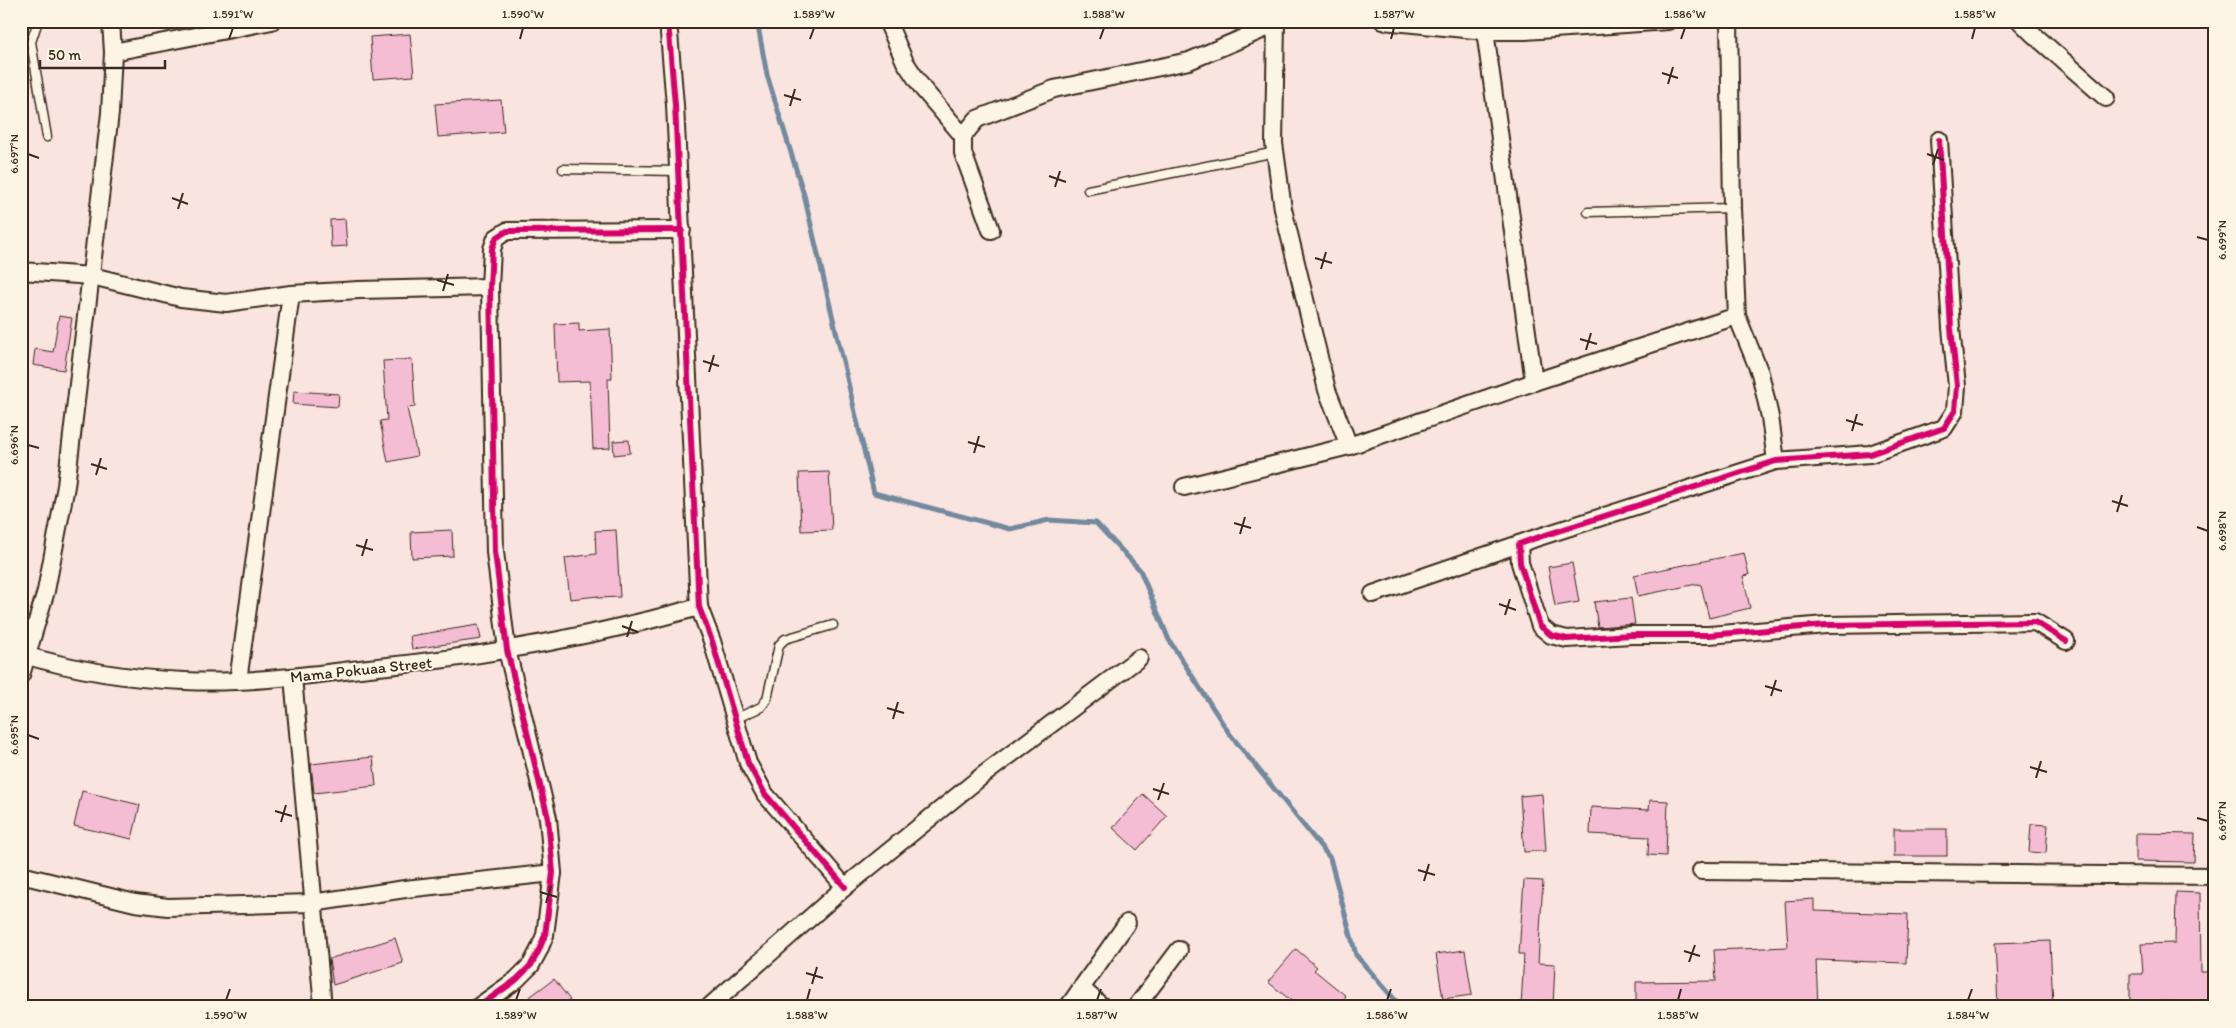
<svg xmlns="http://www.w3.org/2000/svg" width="2236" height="1028" font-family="Itim,sans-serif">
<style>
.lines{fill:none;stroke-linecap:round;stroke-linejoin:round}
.stream{stroke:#72899e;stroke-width:5}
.building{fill:#f5bdd4;stroke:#3b2a1e}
.lane-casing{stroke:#3b2a1e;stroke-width:11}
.street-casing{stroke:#3b2a1e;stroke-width:20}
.lane{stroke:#fcf5e5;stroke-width:8}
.street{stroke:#fcf5e5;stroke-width:16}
.cycleway-casing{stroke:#fcf5e5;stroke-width:9}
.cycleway{stroke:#d6006c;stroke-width:6}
.ticks{fill:none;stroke:#3b2a1e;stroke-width:2}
.labels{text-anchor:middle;stroke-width:4;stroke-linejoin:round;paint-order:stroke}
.street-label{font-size:16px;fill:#3b2a1e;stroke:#fcf5e5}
.neatline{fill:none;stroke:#3b2a1e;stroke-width:2}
.ticks-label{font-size:12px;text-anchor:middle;fill:#3b2a1e}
</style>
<rect width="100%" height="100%" fill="#fae4e0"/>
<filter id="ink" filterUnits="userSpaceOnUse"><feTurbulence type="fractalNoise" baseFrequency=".02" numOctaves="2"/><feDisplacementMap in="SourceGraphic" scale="10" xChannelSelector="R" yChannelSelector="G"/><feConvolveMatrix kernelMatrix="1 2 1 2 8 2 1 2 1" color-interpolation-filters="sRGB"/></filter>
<g filter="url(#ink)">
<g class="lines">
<polyline class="stream" points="757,21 767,75 804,195 874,493 1010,529 1049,520 1096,523 1140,570 1169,640 1229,733 1330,858 1356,955 1401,1007"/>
</g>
<g class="building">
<polygon points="410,34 414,76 373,79 370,37"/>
<polygon points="501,100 504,132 438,137 435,104"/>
<polygon points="345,219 347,246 331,247 330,220"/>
<polygon points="59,316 72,318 64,370 33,365 35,349 53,352"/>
<polygon points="579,323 579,331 610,329 612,379 608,379 610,448 593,449 590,381 557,382 555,324"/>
<polygon points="412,359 415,407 407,408 417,456 388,462 380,421 387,420 383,361"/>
<polygon points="294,391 339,394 338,407 293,404"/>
<polygon points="629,440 630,453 614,455 613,441"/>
<polygon points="829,472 832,530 801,531 799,473"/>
<polygon points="452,530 453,556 412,558 411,532"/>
<polygon points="616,530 620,597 598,598 598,596 570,599 565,558 596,554 595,531"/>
<polygon points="1744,553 1749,575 1743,576 1750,608 1709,618 1701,585 1697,584 1638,596 1634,575"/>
<polygon points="1572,563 1579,602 1555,606 1548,567"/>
<polygon points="1631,598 1635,624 1598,627 1594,602"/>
<polygon points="478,625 481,639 412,649 410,636"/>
<polygon points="373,757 376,786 314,793 311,764"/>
<polygon points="82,791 140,805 132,839 74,826"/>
<polygon points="1143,794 1167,816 1137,850 1113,828"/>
<polygon points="1542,794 1546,851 1524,852 1520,796"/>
<polygon points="1650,800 1668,801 1666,856 1648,855 1649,837 1590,834 1591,807 1649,810"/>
<polygon points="2031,824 2048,825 2046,853 2029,852"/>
<rect x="1894" y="829" width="53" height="27"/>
<polygon points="2136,833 2195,834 2194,862 2136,861"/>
<polygon points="1524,880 1543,881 1538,963 1555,964 1553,1007 1521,1007 1524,954 1519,954"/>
<polygon points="2176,892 2200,893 2201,972 2215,972 2215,1002 2130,1001 2130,974 2143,974 2141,944 2175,943"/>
<polygon points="1814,899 1814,911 1908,914 1906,963 1816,960 1818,1007 1790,1007 1790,1004 1636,1007 1636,982 1716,981 1714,950 1788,947 1785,901"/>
<polygon points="395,938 403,963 333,985 329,959"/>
<polygon points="2050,941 2053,1006 1998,1007 1995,943"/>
<polygon points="1296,949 1317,967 1314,970 1346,996 1337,1007 1299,1007 1268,982"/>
<polygon points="1465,950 1472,995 1443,999 1436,954"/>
<polygon points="554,979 570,1000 560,1007 516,1007"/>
</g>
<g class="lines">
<defs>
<g id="lane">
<polyline points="38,21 31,42 47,137"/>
<polyline points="563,169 678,171"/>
<polyline points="1088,190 1276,152"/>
<polyline points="1588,212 1732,208"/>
<polyline points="735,719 761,707 767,699 779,645 785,639 833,625"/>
</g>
<g id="street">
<polyline points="668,21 675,105 699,607 712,641 748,763 765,794 845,887"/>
<polyline points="887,21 905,62 923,89 963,136"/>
<polyline points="1276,21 1274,143 1283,209 1327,390 1349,446"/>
<polyline points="1383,21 1485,31 1525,31 1668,21"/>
<polyline points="1729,21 1732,208 1737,316 1760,373 1770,417 1776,461"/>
<polyline points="2020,21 2033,34 2106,98"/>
<polyline points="1485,31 1534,382"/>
<polyline points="113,52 272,21"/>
<polyline points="1939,140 1951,328 1957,386 1955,411 1944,428 1870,454 1776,461 1533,539 1519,544 1520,563 1540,626 1551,635 1567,639 1631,635 1709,635 1826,625 2035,622 2066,641"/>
<polyline points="991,230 963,153 963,136 977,119 1054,89 1189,61 1276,24"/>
<polyline points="21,271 92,276 181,298 226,303 291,294 359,290 490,287"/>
<polyline points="1184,487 1349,446 1534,382 1737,316"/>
<polyline points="1373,594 1519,544"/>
<path d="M21,654C74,670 129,679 185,681C246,684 308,675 369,668C480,657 591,637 699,607"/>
<polyline points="21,675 46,591 66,486 110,113 113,52 111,21"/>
<polyline points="293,677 323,1007"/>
<polyline points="238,681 291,294"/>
<polyline points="1701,871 2215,876"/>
<polyline points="21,875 135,903 168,907 312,903 405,889 553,873"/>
<polyline points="1081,988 1103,1007"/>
<polyline points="478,1007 516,980 531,965 539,950 545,935 553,873 548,818 507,650 495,552 490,287 492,249 496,238 507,231 682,230"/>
<polyline points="709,1007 845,887 982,776 1139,658"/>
<polyline points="1068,1007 1127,923"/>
<polyline points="1136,1007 1179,950"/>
</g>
</defs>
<use href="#lane" class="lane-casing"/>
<use href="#street" class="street-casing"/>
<use href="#lane" class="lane"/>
<use href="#street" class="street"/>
<defs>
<g id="cycleway">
<polyline points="668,21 675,105 699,607 712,641 748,763 765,794 845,887"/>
<polyline points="1939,140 1951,328 1957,386 1955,411 1944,428 1870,454 1776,461 1533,539 1519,544 1520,563 1540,626 1551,635 1567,639 1631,635 1709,635 1826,625 2035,622 2066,641"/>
<polyline points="478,1007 516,980 531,965 539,950 545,935 553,873 548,818 507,650 495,552 490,287 492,249 496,238 507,231 682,230"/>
</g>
</defs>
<use href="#cycleway" class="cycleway-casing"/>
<use href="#cycleway" class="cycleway"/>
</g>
</g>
<path class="ticks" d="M229,39L233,28M520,39L523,28M810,39L814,28M1100,39L1104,28M1391,39L1394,28M1681,39L1685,28M1972,39L1975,28M1662,73L1678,78M1668,84L1673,67M784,95L801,100M790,106L795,89M28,154L39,158M1927,154L1944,160M1933,165L1938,149M1049,176L1066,182M1055,187L1060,171M172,198L188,204M178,209L183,193M2197,237L2208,240M1315,258L1332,263M1321,269L1326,252M437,280L454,285M443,291L448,274M1580,339L1597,344M1586,350L1591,333M703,361L719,366M709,372L714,355M1846,420L1863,425M1852,431L1857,414M968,442L985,447M28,445L39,448M974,453L979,436M91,464L107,469M96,475L101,458M2112,501L2128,506M2117,512L2122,495M1234,523L1251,528M2197,527L2208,531M1240,534L1245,517M356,545L373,550M362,556L367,539M1499,604L1516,610M1505,615L1510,599M622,626L638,632M627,637L632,621M1765,686L1782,691M1771,696L1776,680M887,708L904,713M893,719L898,702M28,735L39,739M2030,767L2047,772M2036,778L2041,761M1153,789L1169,794M1158,800L1164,783M275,811L292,816M2197,818L2208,821M281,822L286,805M1418,870L1435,875M1424,881L1429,864M540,892L557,897M546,903L551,886M1684,951L1700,956M1689,962L1695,945M806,973L823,978M812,984L817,967M226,1000L230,989M516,1000L520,989M807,1000L810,989M1097,1000L1101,989M1387,1000L1391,989M1678,1000L1681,989M1968,1000L1972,989"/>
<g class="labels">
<g class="street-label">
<text transform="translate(361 669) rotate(-6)" y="6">Mama Pokuaa Street</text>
</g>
</g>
<rect width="2236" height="1028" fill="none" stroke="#fcf5e5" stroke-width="55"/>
<path d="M40 60v8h125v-8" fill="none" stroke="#3b2a1e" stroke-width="2.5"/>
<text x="48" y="60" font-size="15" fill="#3b2a1e" stroke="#fcf5e5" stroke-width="4" paint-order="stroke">50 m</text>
<rect x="28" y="28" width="2180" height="972" class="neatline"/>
<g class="ticks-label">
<text x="233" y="18">1.591°W</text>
<text x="523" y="18">1.590°W</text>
<text x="814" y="18">1.589°W</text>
<text x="1104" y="18">1.588°W</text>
<text x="1394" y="18">1.587°W</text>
<text x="1685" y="18">1.586°W</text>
<text x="1975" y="18">1.585°W</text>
<text transform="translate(14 154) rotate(-90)" y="4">6.697°N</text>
<text transform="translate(2222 240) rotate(-90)" y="4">6.699°N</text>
<text transform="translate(14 445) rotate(-90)" y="4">6.696°N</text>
<text transform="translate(2222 531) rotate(-90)" y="4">6.698°N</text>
<text transform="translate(14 735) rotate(-90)" y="4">6.695°N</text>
<text transform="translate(2222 821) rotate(-90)" y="4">6.697°N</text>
<text x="226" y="1019">1.590°W</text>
<text x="516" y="1019">1.589°W</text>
<text x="807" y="1019">1.588°W</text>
<text x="1097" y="1019">1.587°W</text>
<text x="1387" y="1019">1.586°W</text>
<text x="1678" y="1019">1.585°W</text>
<text x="1968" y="1019">1.584°W</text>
</g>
</svg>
